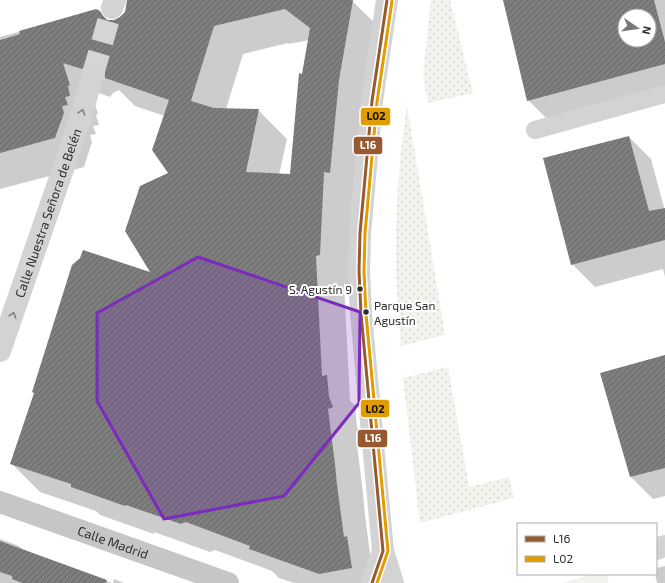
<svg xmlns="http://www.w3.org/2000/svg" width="665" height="583" font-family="'Exo 2',sans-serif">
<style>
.grass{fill:url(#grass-dots)}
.garden{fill:#f0f4ec}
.shadow{fill:#0003;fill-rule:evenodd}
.building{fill:url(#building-hatch);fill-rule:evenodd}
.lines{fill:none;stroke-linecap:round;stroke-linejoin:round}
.minor-tunnel{stroke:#d5d5d5;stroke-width:22;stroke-dasharray:22 11;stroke-linecap:butt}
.pedestrian{stroke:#d3d3d3;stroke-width:18}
.minor{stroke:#d3d3d3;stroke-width:22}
.tertiary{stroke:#d3d3d3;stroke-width:22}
.primary{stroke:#c6c6c6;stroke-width:22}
.bus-1-casing{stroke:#fff;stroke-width:6}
.bus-2-casing{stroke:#fff;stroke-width:6}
.bus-1{stroke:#975a30;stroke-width:3}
.bus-2{stroke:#e19c02;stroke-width:3}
.oneway{stroke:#808080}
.marked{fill:#7b2cbf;fill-opacity:0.2;stroke:#7b2cbf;stroke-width:3;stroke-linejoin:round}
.bus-dot{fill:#2e2e2e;stroke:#fff;stroke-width:1.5}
.labels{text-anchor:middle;stroke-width:4;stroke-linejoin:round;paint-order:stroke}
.bus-label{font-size:12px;fill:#2e2e2e;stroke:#fff;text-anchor:end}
.street-label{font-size:13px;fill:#2e2e2e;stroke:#fff}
.line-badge{stroke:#fff;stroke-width:1.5}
.badge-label{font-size:11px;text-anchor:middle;font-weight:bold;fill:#fff}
.pale-badge-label{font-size:11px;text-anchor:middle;font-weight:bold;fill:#111}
</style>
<defs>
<pattern id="grass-dots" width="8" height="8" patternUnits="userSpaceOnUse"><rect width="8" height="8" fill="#f0f4ec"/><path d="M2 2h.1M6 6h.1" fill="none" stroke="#ced2cb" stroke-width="1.8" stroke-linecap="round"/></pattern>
<pattern id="building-hatch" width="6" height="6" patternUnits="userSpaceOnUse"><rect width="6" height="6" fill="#7e7e7e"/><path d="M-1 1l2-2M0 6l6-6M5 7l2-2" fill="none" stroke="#686868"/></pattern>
</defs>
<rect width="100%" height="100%" fill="#fff"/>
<g class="grass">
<polygon points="431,0 450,0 473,93 428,103 423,75"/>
<path d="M407,106L445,335L401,346C399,313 395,279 396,246C396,199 400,152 407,106Z"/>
<polygon points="448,367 469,487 509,477 514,498 420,523 403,378"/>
</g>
<polygon class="garden" points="593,574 606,574 609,583 562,583"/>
<g class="shadow">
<path d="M140,0H351L381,29L352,200L349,284H344L350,401L355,405L357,427L361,436L356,437L363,493L365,515L371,561L378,583H294L279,578L272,571L215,550L210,552L154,532V534L100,515L96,511L40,492L11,463L152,274L170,173L165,116L135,106L119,90L113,93L110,97L91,90L98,114L96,115L99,125L93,126L96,134L90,135L92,142L84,167L0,189V37L96,10L99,11L109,21H115L121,18ZM309,40L303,75L291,175H279L287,139L258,110L226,109L243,54L288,43L289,44Z"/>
<path d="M504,0H665V91L550,122L528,100ZM625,16H649V40H625Z"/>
<polygon points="629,137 651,159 665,211 665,277 663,269 595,287 572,264"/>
<polygon points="665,356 665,496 653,499 631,477 602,373"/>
<polygon points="0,539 19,546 24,551 112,583 0,583"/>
<polygon points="665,566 665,583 657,583 655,574 656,574 656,568"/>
<polygon points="114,579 124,583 113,583"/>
</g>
<g class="building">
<path d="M127,0H353L339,80L330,173L324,172L320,255L316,256L322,376L327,375L329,397L333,407L328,409L335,464L337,485L344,537L347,536L352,568L319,574L249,549L250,546L186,522L181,524L126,505L125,506L71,487V484L10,464L34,393L32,392L72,265L80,258L83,250L150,272L125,231L140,186L168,173L152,150L169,100L105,78V71L102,65L97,62H90L85,65L82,69L63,63L70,85L68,86L70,96L65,97L68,105L62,106L64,113L55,138L0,153V40L20,34L19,31L96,9L100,11L103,16L107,20H114L120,17L125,12ZM285,9L310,28L302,74L299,73L290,174L246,172L259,109L214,108L191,101L214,26Z"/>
<path d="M503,0H654L665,42V64L527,101ZM625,16H649V40H625Z"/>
<polygon points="629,136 649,211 665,208 665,240 571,265 543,158"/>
<polygon points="665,355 665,468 630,477 600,373"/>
<polygon points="0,541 107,580 106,583 22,583 12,579 12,576 0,572"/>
</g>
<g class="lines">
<polyline class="minor-tunnel" points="93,74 112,8"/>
<polyline class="pedestrian" points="535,130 665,94"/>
<g class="minor">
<polyline points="112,8 115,0"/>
<path id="s1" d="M0,351L80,120L93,74"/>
<polyline points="656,549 665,546"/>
</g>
<g class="tertiary">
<polyline points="387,0 372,101 360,233 359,271 361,314 383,551 393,583"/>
<polyline points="372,583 383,551"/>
</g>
<path class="primary" id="s2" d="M0,502L228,583"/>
<defs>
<polyline id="bus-1" points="372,583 383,551 361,314 359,271 360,233 372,101 387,0"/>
<polyline id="bus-2" points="377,583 388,551 366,314 364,271 365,233 377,102 392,1"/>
</defs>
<use href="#bus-1" class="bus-1-casing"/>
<use href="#bus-2" class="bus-2-casing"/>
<use href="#bus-1" class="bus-1"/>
<use href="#bus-2" class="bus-2"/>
</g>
<defs><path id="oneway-chevron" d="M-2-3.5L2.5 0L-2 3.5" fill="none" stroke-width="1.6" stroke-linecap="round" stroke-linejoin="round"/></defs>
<g class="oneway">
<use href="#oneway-chevron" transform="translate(82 112) rotate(-72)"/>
<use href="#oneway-chevron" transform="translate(13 315) rotate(-71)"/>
</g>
<path class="marked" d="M198,257L360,312L359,403L284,496L164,519L97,401V313Z"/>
<g class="bus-dot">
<circle cx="360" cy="289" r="3.5"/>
<circle cx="366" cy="312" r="3.5"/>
</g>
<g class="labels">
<g class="bus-label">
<text x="352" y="294">S. Agustín 9</text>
<text x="374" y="310" text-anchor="start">Parque San<tspan x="374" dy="15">Agustín</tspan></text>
</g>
<g class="street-label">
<text dy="5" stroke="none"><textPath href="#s1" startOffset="146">Calle Nuestra Señora de Belén</textPath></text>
<text dy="5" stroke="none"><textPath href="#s2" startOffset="120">Calle Madrid</textPath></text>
</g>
</g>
<g class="line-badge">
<rect x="360" y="107" width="31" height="19" rx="4" fill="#e19c02"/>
<rect x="353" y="136" width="30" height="19" rx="4" fill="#975a30"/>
<rect x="360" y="399" width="30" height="19" rx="4" fill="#e19c02"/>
<rect x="357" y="429" width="31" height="19" rx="4" fill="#975a30"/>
</g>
<g class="badge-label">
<text x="368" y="149">L16</text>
<text x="373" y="442">L16</text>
</g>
<g class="pale-badge-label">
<text x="376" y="120">L02</text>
<text x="375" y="413">L02</text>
</g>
<rect x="517" y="523" width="140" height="52" fill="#ffffff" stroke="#ababab"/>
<rect x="525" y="536" width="20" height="6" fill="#975a30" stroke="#ababab"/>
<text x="553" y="543" font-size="12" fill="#2e2e2e">L16</text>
<rect x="525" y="556" width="20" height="6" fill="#e19c02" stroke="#ababab"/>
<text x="553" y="563" font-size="12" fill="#2e2e2e">L02</text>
<g transform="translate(637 28) rotate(103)"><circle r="19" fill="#ffffff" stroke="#ababab"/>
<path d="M0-3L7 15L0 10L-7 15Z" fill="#777777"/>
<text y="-6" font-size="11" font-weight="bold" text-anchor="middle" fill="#2e2e2e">N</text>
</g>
</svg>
